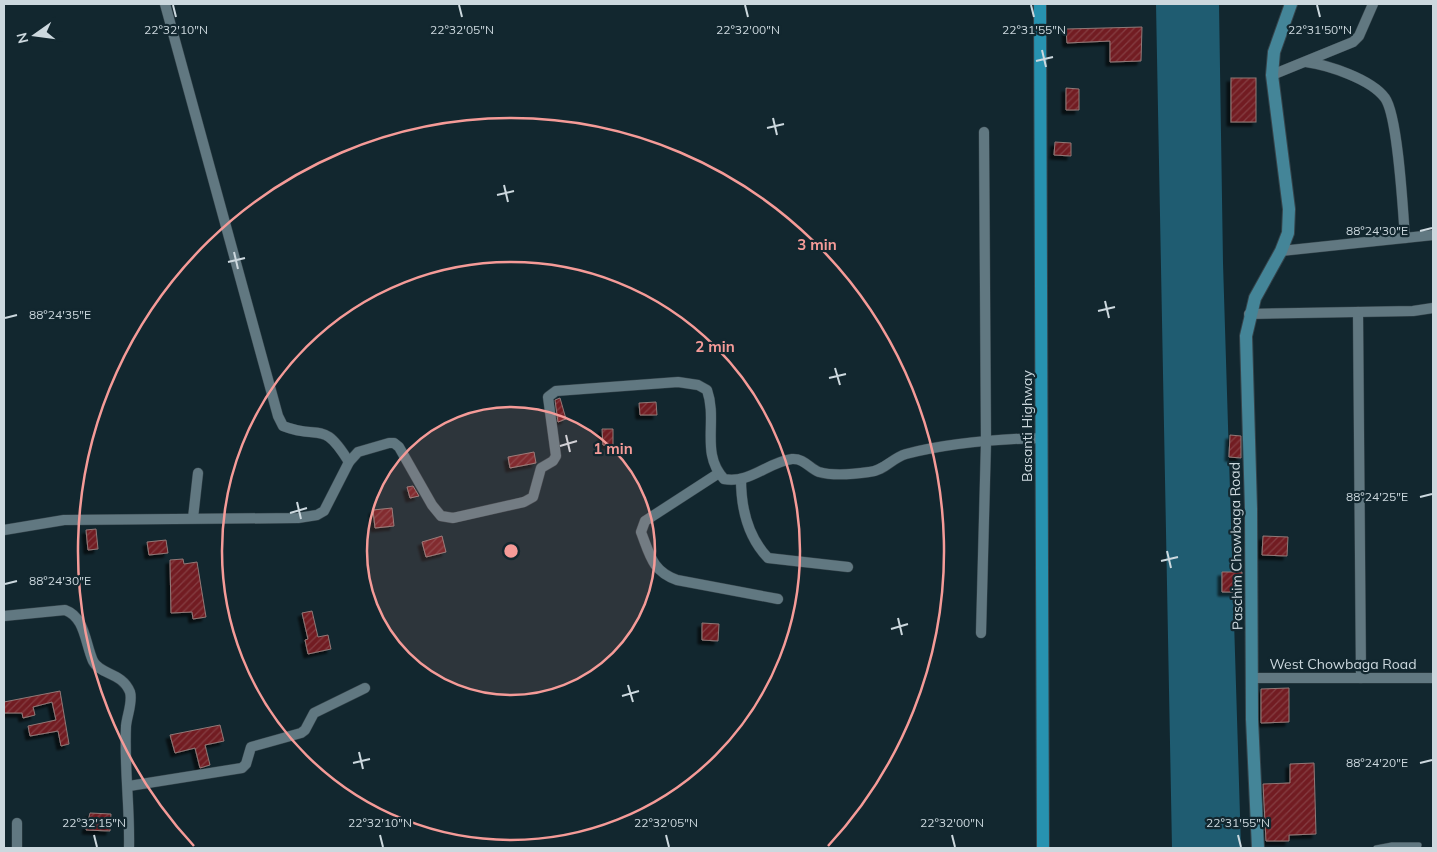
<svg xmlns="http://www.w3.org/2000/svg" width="1437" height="852" font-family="Mulish,sans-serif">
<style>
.water{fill:#1f5c71}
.building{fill:url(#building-hatch);stroke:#917877;filter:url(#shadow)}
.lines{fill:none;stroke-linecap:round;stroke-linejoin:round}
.lane-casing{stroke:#35444b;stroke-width:6}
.street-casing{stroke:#35444b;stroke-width:11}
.secondary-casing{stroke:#35444b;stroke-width:14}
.primary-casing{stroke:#35444b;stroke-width:14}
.lane{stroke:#617881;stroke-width:5}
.street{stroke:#617881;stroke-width:10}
.secondary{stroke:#448598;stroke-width:12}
.primary{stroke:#2792b0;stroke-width:12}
.ticks{fill:none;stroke:#ccd8de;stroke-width:2}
.ring{fill:none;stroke:#f59b98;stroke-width:2.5}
.labels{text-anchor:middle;stroke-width:4.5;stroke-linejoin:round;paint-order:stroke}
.street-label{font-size:14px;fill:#ccd8de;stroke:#12272f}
.ticks-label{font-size:12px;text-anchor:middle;fill:#ccd8de;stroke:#12272f;stroke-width:4.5;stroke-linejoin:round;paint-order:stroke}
.centre{fill:#f59b98;stroke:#12272f;stroke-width:2.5}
.ring-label{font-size:15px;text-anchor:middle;font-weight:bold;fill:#f59b98;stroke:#12272f;stroke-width:4.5;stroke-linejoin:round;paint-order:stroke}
</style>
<defs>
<pattern id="building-hatch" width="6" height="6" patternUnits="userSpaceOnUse" patternTransform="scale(1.25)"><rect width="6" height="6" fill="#721e23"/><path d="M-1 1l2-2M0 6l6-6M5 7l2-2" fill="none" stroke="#853e42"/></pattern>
<filter id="shadow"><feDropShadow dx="-4" dy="4" stdDeviation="1" flood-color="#0009"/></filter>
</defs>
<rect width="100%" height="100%" fill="#12272f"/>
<polygon class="water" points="1156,4 1219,4 1223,263 1241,848 1172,848"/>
<g class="building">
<polygon points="1142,27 1141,61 1110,62 1110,41 1067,43 1066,29"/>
<rect x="1231" y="78" width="25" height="44"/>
<polygon points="1066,88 1079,89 1079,110 1066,110"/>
<polygon points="1055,142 1071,143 1071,156 1054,155"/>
<polygon points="560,398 566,419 558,422 555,400"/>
<polygon points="656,402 657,415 640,415 639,403"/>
<polygon points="602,429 613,429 613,445 603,445"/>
<polygon points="1230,435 1241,436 1241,458 1229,457"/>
<polygon points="534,452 536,463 510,468 508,457"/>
<polygon points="413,486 419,496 410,498 407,487"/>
<polygon points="392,508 394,526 375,528 373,510"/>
<polygon points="96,529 98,549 88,550 86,530"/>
<polygon points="442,536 446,552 426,557 422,542"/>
<polygon points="1263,536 1288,537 1287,556 1262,555"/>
<polygon points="166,540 168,553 149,555 147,542"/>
<polygon points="183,559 184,564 197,562 206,617 193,619 192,612 171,613 170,560"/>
<polygon points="1222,572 1242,572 1241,592 1222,592"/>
<polygon points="312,611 318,637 328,635 331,649 308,654 305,640 308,639 302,613"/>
<polygon points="702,623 719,624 718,641 702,640"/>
<polygon points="1289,688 1289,722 1261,723 1261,689"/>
<polygon points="60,691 69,744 61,746 58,731 30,736 28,726 56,720 52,702 33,707 35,715 23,718 22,713 4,713 4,702"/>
<polygon points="220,725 224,741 205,745 210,765 200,768 195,748 175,753 170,735"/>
<polygon points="1314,763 1316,834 1289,835 1289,841 1266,841 1263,784 1290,783 1290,764"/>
<polygon points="90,813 111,814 110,831 86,830"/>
</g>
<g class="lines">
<defs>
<polyline id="lane" points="1376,848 1392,845 1419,845"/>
<g id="street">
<path d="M165,4L278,416L283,426C321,441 322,418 349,462"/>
<path d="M1306,62C1328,65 1371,79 1385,98C1398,116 1403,211 1405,238"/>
<polyline points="1272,75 1353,42 1359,36 1373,4"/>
<polyline points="1281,251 1433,235"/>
<polyline points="1358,312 1361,678"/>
<polyline points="1249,314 1413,311 1433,308"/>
<path d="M719,473L645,521L641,532C650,555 652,571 677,580L778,599"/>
<path d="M741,479C741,507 748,537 768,558L848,567"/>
<polyline points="193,518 198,473"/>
<path d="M4,530L64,520L298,518L317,515L324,511L349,462L358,452L389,443H394L399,447L432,505L441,516L453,518L524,502L533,497L541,468L553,461L556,456L548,397L556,391L678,382L698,385L707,390C718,421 700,453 724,479C750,484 768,462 792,459C804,458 810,469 819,472C833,476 855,474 869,472C884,471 892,458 906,454C949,443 998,439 1042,438"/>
<path d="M4,616L65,610C85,617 85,643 93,661C100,675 122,672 130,692C133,702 127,715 126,726C124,766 130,807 129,848"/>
<polyline points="981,633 986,442 984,132"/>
<polyline points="1254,678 1433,678"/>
<polyline points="129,786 242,768 246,764 251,747 301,733 305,730 314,713 365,688"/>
<polyline points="17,848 17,823"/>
</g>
<polyline id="secondary" points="1258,848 1252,719 1251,509 1246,336 1255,298 1281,251 1288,233 1289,209 1272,75 1274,52 1291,4"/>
<polyline id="primary" points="1040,4 1043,848"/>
</defs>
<use href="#lane" class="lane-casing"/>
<use href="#street" class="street-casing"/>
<use href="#secondary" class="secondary-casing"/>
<use href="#primary" class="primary-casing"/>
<use href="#lane" class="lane"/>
<use href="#street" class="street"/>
<use href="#secondary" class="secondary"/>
<use href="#primary" class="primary"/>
</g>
<path class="ticks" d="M173,5L176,17M459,5L462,17M745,5L748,17M1031,5L1034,17M1317,5L1320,17M1042,50L1046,67M1036,61L1053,57M773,118L777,135M767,128L784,124M504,185L508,202M497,195L514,191M1420,231L1432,228M234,252L238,269M228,262L245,258M1105,301L1109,318M1098,311L1115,307M5,318L17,315M835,368L840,385M829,378L846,374M566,435L570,452M560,446L577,441M1420,497L1432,494M297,502L301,519M290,513L307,508M1167,551L1171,568M1161,561L1178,557M5,584L17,581M898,618L902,635M891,629L908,624M628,685L633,702M622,696L639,691M359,752L363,769M353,763L370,759M1420,763L1432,760M94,835L97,847M380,835L383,847M666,835L669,847M952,835L955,847M1238,835L1241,847"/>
<circle cx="511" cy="551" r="144" fill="#f59b98" fill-opacity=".12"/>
<g class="ring">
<circle cx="511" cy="551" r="144"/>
<circle cx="511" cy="551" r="289"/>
<path d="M194 846A433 433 0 1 1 828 846"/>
</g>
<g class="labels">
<g class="street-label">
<text transform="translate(1027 426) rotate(-90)" y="5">Basanti Highway</text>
<text transform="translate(1236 546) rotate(-91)" y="5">Paschim Chowbaga Road</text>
<text x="1343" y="669">West Chowbaga Road</text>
</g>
</g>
<g class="ticks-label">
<text x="176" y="34">22°32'10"N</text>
<text x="462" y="34">22°32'05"N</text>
<text x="748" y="34">22°32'00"N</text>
<text x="1034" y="34">22°31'55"N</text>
<text x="1320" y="34">22°31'50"N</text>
<text x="1377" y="235">88°24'30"E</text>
<text x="60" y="319">88°24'35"E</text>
<text x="1377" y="501">88°24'25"E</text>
<text x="60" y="585">88°24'30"E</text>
<text x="1377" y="767">88°24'20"E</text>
<text x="94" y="827">22°32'15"N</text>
<text x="380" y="827">22°32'10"N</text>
<text x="666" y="827">22°32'05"N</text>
<text x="952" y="827">22°32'00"N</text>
<text x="1238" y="827">22°31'55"N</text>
</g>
<circle cx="511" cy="551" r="8" class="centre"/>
<g class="ring-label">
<text x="817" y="250">3 min</text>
<text x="715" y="352">2 min</text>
<text x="613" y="454">1 min</text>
</g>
<rect width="1437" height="852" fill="none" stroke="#ccd8de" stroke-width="10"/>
<g transform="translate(35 35) rotate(256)" stroke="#12272f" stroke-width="4" paint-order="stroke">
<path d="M0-4L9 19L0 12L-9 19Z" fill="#ccd8de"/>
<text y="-8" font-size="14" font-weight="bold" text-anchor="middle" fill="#ccd8de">N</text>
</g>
</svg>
